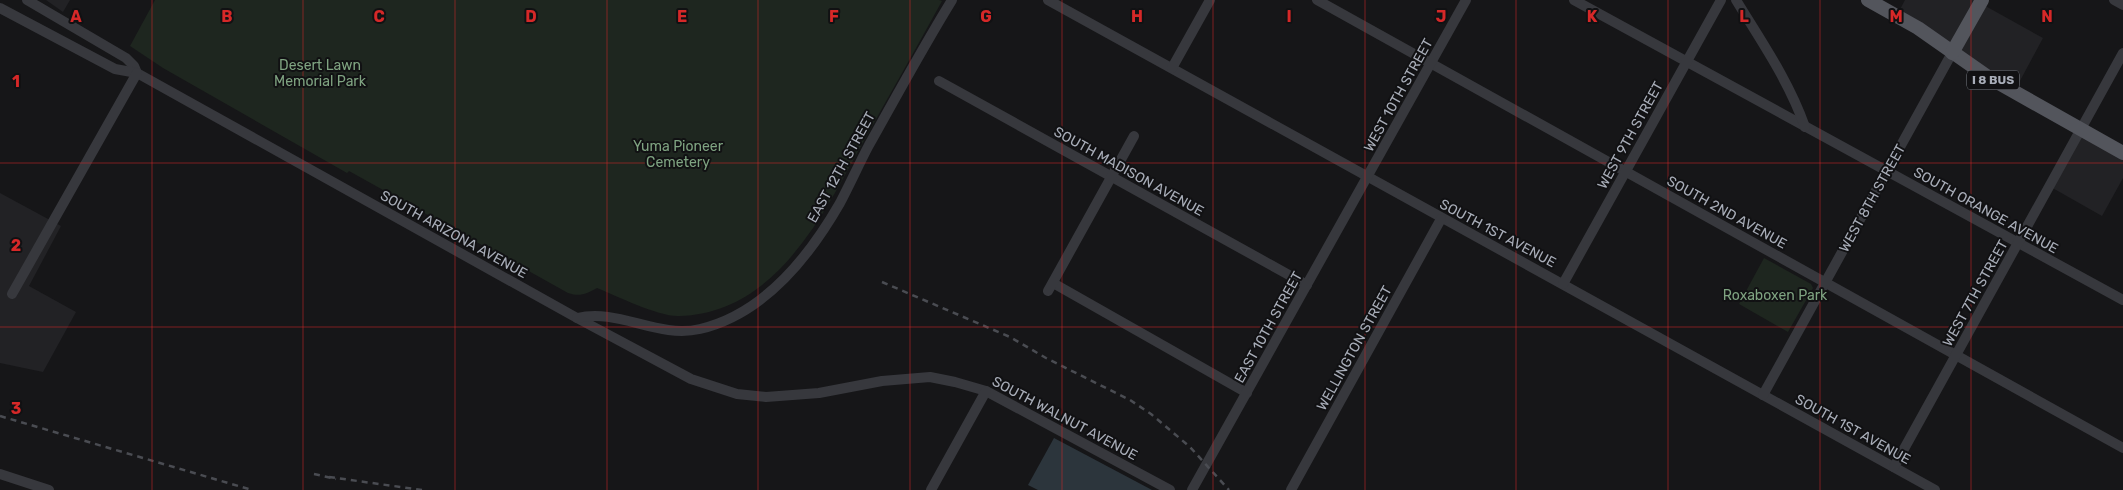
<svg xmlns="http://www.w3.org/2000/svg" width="2123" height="490" font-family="Rubik,sans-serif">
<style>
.built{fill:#222225}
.green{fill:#1e261f}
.water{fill:#2c353c}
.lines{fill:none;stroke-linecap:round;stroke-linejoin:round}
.minor{stroke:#37383d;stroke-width:10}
.major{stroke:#53555c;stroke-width:14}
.rail{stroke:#4a4c52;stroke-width:2.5;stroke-dasharray:6 5;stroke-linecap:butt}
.grid{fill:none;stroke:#d62828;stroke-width:1;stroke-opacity:0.55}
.labels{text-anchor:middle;stroke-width:4;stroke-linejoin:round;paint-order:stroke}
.shield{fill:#111113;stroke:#7b7e86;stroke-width:1}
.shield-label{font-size:12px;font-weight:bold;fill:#a8adb8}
.park-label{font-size:14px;fill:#7fa381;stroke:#111113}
.street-label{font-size:14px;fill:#a8adb8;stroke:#111113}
.grid-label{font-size:16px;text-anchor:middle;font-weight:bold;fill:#d62828;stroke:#111113;stroke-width:4;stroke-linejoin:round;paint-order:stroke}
</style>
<rect width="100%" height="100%" fill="#161618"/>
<g class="built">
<polygon points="46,0 70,0 63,12"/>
<polygon points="1905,0 1982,0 1980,3 2043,38 2014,92 2123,153 2123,178 2102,216 2049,186 2081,129 1988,77 1918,28 1897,15"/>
<polygon points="0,193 61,226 29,286 76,312 43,372 0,363"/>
</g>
<g class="green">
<path d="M155,0H939L942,1C917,47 891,92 866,137C824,212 778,313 679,316C659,317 617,296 597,288C586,294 580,297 568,293L349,171L347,173L163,68L130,46Z"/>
<polygon points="1764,258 1811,284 1813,288 1788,332 1739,304"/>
</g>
<polygon class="water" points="1054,438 1152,490 1038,490 1028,485"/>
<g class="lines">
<g class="minor">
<polyline points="27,0 126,58 134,66 137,73"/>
<polyline points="1048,0 1935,490"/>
<polyline points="1317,0 2123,448"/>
<polyline points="1574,0 2123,300"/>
<path d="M1736,0C1761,41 1789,81 1805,127"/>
<polyline points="2114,0 2123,5"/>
<polyline points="0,8 115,69 137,73 577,318 691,379 737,394 766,397 819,393 882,381 930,377 955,382 986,391 1170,490"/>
<polyline points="1172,68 1210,0"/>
<polyline points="939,81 1307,285"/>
<polyline points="1053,283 1247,393"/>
<polyline points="1563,284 1721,0"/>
<polyline points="1048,291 1134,136"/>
<polyline points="12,294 137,73"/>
<path d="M577,318C619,308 657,339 700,329C764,314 809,257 840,203C850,184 859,164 869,145C896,97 923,47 952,0"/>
<polyline points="1763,395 1952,53"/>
<polyline points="1894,467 2123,53"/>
<polyline points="0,474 49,490"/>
<polyline points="931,490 986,391"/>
<polyline points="1192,490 1466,0"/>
<polyline points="1291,490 1441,219"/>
</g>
<g class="major">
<polyline points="1868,0 1918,28 1988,77 2123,153"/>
<polyline points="1952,53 1982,0"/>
</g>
<g class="rail">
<polyline points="882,282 1010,337 1046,358 1130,400 1151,414 1190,447 1229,490"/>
<polyline points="0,416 252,490"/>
<polyline points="314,474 336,479"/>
<polyline points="329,477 422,490"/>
</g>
</g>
<path class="grid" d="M152,0V490M303,0V490M455,0V490M607,0V490M758,0V490M910,0V490M1062,0V490M1213,0V490M1365,0V490M1516,0V490M1668,0V490M1820,0V490M1971,0V490M0,163H2123M0,327H2123"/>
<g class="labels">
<rect class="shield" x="1967" y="70.5" width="52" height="19" rx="4"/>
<g class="shield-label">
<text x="1993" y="84">I 8 BUS</text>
</g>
<g class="park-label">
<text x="320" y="70">Desert Lawn<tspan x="320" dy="16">Memorial Park</tspan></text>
<text x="678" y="151">Yuma Pioneer<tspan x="678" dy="16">Cemetery</tspan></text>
<text x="1775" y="300">Roxaboxen Park</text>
</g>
<g class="street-label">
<text transform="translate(1398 95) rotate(-61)" y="5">WEST 10TH STREET</text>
<text transform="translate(1630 135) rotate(-61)" y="5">WEST 9TH STREET</text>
<text transform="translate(841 167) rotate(-61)" y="5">EAST 12TH STREET</text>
<text transform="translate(1129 171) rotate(29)" y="5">SOUTH MADISON AVENUE</text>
<text transform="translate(1872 198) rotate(-61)" y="5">WEST 8TH STREET</text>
<text transform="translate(1986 210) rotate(29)" y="5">SOUTH ORANGE AVENUE</text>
<text transform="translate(1727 212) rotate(29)" y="5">SOUTH 2ND AVENUE</text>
<text transform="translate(1498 233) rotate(28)" y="5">SOUTH 1ST AVENUE</text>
<text transform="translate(454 234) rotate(29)" y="5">SOUTH ARIZONA AVENUE</text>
<text transform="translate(1975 293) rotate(-61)" y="5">WEST 7TH STREET</text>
<text transform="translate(1268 327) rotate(-61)" y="5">EAST 10TH STREET</text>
<text transform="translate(1354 348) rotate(-61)" y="5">WELLINGTON STREET</text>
<text transform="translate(1065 418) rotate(28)" y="5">SOUTH WALNUT AVENUE</text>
<text transform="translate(1853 429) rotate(29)" y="5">SOUTH 1ST AVENUE</text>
</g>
</g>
<g class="grid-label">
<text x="76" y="22">A</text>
<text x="227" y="22">B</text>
<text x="379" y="22">C</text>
<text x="531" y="22">D</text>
<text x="682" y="22">E</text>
<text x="834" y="22">F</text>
<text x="986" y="22">G</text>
<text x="1137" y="22">H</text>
<text x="1289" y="22">I</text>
<text x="1441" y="22">J</text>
<text x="1592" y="22">K</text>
<text x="1744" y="22">L</text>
<text x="1896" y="22">M</text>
<text x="2047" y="22">N</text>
<text x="16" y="87">1</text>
<text x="16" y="251">2</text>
<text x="16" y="414">3</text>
</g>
</svg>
